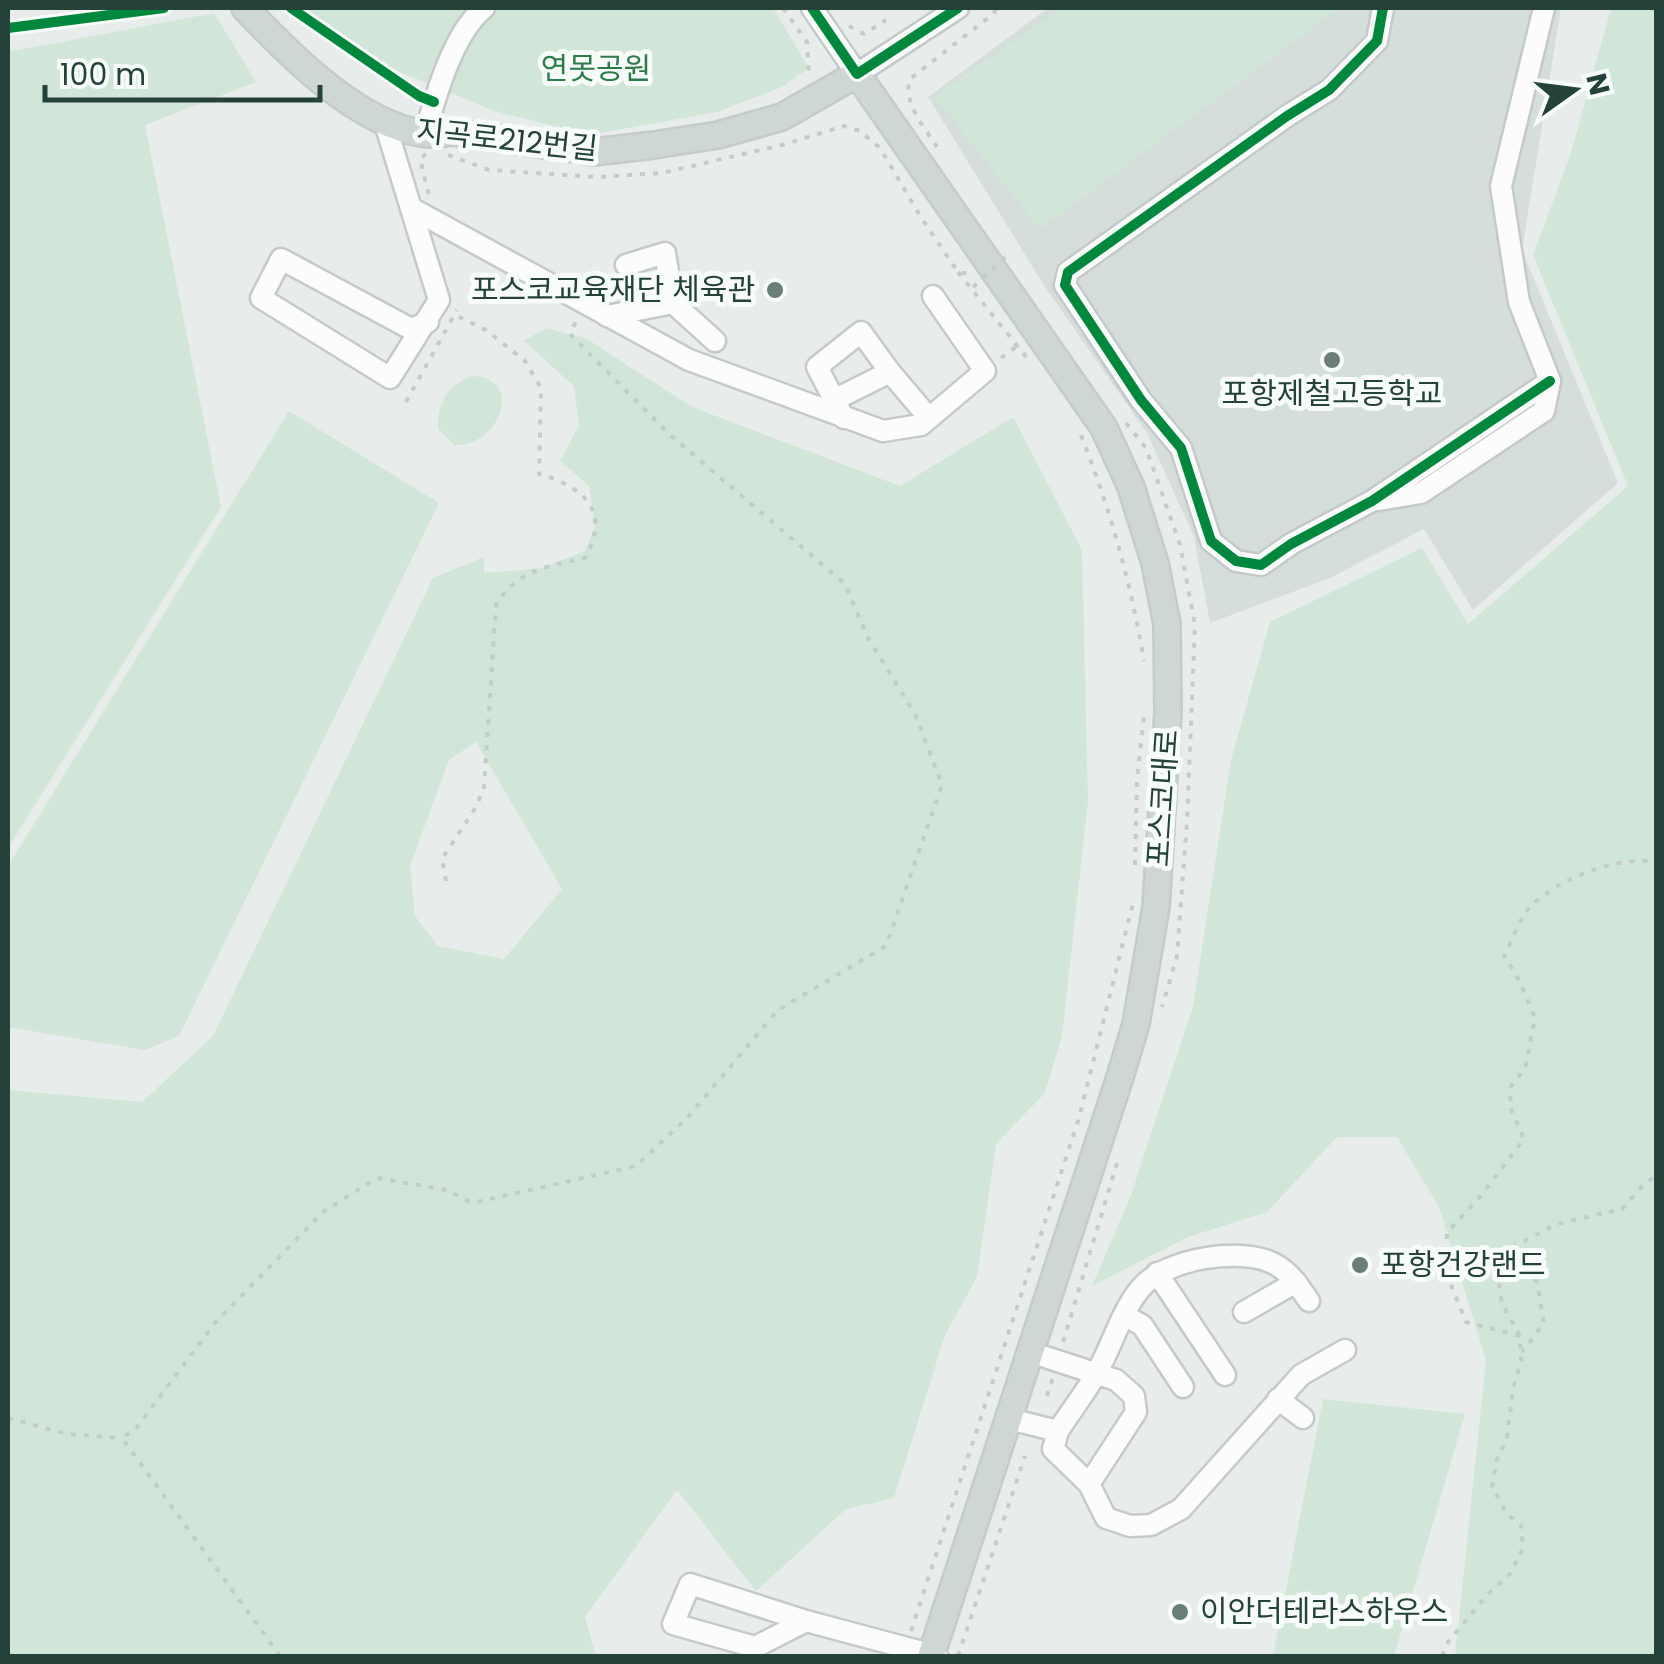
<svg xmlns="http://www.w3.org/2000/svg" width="1664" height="1664" font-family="Poppins,'Noto Sans KR',sans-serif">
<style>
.built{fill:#d6dedb}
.green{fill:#d1e6d8;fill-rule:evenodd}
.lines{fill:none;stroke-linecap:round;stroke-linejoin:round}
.minor-casing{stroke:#c5cac8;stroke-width:25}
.major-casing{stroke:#c3ccc9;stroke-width:30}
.path{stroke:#c3ccca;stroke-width:4;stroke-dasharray:5 8;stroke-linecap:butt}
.minor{stroke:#fcfcfc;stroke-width:20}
.major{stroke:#cfd7d5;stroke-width:25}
.path-bridge{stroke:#c3ccca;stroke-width:4;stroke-dasharray:5 8;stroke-linecap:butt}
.cycleway-casing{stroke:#f7fbf9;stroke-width:16}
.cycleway{stroke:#00873e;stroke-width:10}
.poi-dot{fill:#697e78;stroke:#f7fbf9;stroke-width:4}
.labels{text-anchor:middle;stroke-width:10;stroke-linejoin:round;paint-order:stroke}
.park-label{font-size:30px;fill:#2d7a4b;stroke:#f7fbf9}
.street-label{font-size:30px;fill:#24423a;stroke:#f7fbf9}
.poi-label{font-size:30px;fill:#24423a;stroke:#f7fbf9;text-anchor:start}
</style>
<rect width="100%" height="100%" fill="#e8edeb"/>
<polygon class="built" points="1048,8 1561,8 1522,250 1618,483 1473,610 1424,529 1330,578 1210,623 1194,537 1147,433 1045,287 928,97"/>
<g class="green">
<polygon points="303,8 773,8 809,68 782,87 717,112 600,133 566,129 494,111 388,67"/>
<polygon points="1061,8 1340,8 1040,229 935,97"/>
<polygon points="1611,8 1656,8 1656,1656 1455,1656 1486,1360 1439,1207 1397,1137 1337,1137 1267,1212 1188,1237 1092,1286 1131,1195 1193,1006 1231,760 1270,622 1422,548 1468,624 1628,486 1533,255 1571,153"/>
<polygon points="214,13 256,82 145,125 221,507 8,848 8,52"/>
<path d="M546,328L587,339L692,407L900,486L1013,417L1082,550L1088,801L1062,1036L1045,1093L996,1144L977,1277L945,1335L894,1498L846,1509L756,1591L677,1490L585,1617L596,1656H8V1090L142,1102L213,1036L433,578L484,557V573L542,568L585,551L595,526L589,486L560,461L579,425L574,386L524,341ZM476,742L562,889L504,959L438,946L415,916L410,866L449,760Z"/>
<path d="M471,376C525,376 501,447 454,445L438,429C437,403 447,386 471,376Z"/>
<polygon points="289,411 439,503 179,1036 145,1050 8,1027 8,866"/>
<polygon points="1323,1399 1465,1414 1394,1656 1273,1656"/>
</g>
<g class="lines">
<defs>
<g id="minor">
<polyline points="812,8 857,74 958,8"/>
<polyline points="1383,8 1377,41 1329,90 1287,116 1068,272 1065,285 1141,400 1181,448 1211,541 1236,561 1261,565 1291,544 1372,501 1550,381"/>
<polyline points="384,120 439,300 390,378 261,298 281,259 411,329 428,322"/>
<path d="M425,135C435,97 453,33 484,8"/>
<polyline points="411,208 689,360 883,431 921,425 985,371 933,296"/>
<polyline points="673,303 715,341"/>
<polyline points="607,316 673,303 665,253 626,265"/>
<polyline points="890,372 929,418"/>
<polyline points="834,400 890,372 861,332 817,367 844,418"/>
<polyline points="1379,500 1421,493 1544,411 1550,381 1519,302 1501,186 1544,8"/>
<polyline points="1157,1273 1225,1375"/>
<polyline points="1244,1312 1296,1282"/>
<polyline points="1125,1316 1142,1325 1183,1387"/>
<polyline points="1030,1352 1116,1380 1134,1396 1136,1412 1089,1484"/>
<polyline points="1278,1399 1303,1418"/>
<path d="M1009,1419L1058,1431C1071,1411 1086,1392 1097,1372C1112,1346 1121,1312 1140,1289C1164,1258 1246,1245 1278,1266C1291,1274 1300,1288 1309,1301"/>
<polyline points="1058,1431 1053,1449 1089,1484 1106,1518 1130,1526 1151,1525 1181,1509 1301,1375 1345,1350"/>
<polyline points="806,1621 755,1647 673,1624 690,1584 806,1621 937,1656"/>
</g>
<path id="major" d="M245,8C290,56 381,149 452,132L594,152L654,145L718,135L782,117L857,74L1104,428L1131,487L1155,563L1167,624L1168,712L1156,907L1136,1024L1120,1077L931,1656"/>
</defs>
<use href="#minor" class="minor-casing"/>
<use href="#major" class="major-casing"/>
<g class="path">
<polyline points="783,8 807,42 809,75"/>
<polyline points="849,26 864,34 886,20"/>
<path d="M937,147C925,128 902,102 910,79L993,14L997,8"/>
<polyline points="426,154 420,159 429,195"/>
<polyline points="448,155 489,170 597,177 662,173 782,145 844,126 860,131 880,148 922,219 958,272 969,274"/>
<polyline points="958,272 1027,358"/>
<polyline points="1001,358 1017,346"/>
<polyline points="406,402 457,310"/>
<polyline points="1126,423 1146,448 1180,545 1195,625 1187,821 1177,956 1162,1007"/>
<path d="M1081,435C1110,509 1131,583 1144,661"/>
<polyline points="1135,865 1137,779 1144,715"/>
<path d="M446,881L442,859L476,807L484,787L496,605C517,570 548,566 585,558C611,512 585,487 539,474L541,388L525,361L486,330L455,315"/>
<polyline points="1514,1246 1537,1282 1544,1323 1522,1352"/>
<path d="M1520,1336L1466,1322L1445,1270L1447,1232L1479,1198L1524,1139L1510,1107L1511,1086L1525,1069L1535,1018L1520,982L1504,956C1512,941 1519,918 1531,906C1558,879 1618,855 1656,862"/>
<polyline points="1063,1342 1118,1160"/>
<polyline points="1047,1396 1053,1377"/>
<polyline points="8,1418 67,1434 121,1438"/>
<polyline points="911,1631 1079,1118 1134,899"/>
<polyline points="280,1656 122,1438 137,1427 215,1323 323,1212 377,1178 447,1190 472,1203 636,1166 687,1118 778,1010 886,946 942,785 915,714 868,638 845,584 668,433 570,334 576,321"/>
<polyline points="958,1656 1025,1456"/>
<polyline points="1442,1656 1448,1642 1487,1595 1510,1574 1523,1548 1521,1525 1507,1514 1492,1487 1497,1459 1507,1438 1513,1389 1521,1361 1520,1336 1502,1304 1495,1256 1557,1224 1622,1209 1644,1184 1656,1176"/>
</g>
<use href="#minor" class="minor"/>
<use href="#major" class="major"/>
<polyline class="path-bridge" points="973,287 1011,252"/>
<defs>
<g id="cycleway">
<polyline points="291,8 419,96 434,102"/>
<polyline points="812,8 857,74 958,8"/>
<polyline points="1383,8 1377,41 1329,90 1287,116 1068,272 1065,285 1141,400 1181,448 1211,541 1236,561 1261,565 1291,544 1372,501 1550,381"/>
<polyline points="8,28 164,8"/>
</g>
</defs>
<use href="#cycleway" class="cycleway-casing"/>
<use href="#cycleway" class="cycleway"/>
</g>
<g class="poi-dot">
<circle cx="775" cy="290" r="10"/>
<circle cx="1332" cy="360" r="10"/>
<circle cx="1360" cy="1265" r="10"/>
<circle cx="1180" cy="1612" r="10"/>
</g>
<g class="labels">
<g class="park-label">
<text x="596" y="79">연못공원</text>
</g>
<g class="street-label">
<text transform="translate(507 140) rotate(6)" y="10">지곡로212번길</text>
<text transform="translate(1163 798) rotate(-86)" y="10">포스코대로</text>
</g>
<g class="poi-label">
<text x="755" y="300" text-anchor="end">포스코교육재단 체육관</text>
<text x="1332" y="404" text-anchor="middle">포항제철고등학교</text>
<text x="1380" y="1275">포항건강랜드</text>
<text x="1200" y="1622">이안더테라스하우스</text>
</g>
</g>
<rect width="1664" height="1664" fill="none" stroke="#24423a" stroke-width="20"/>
<g transform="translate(1574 90) rotate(76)" stroke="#f7fbf9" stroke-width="8" paint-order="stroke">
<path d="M0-8L18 38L0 25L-18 38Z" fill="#24423a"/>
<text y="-15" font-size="28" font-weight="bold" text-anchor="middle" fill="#24423a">N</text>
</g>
<path d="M45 85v15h275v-15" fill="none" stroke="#24423a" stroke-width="5"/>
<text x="60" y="85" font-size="30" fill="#24423a" stroke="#f7fbf9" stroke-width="8" paint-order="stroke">100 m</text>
</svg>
